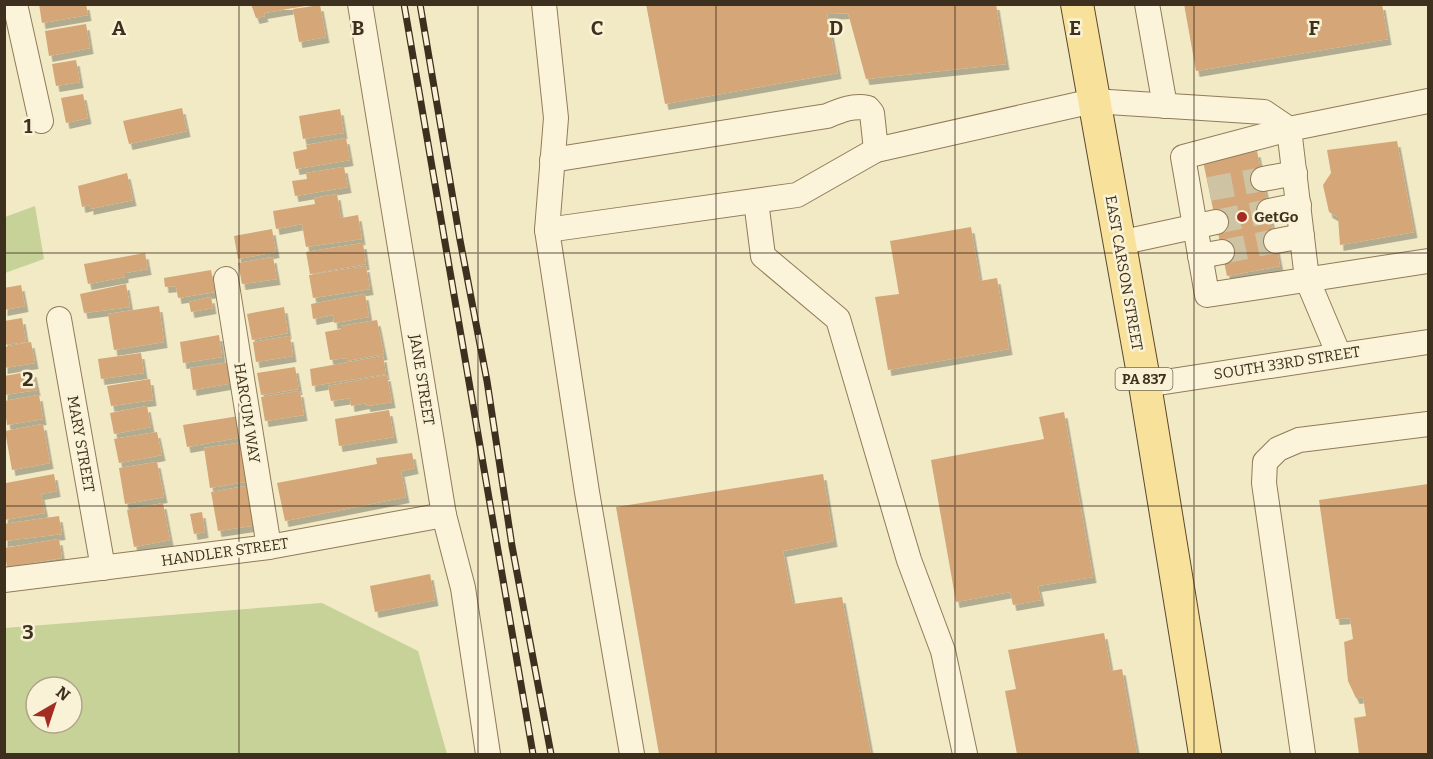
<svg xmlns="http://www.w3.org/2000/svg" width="1433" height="759" font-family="Bitter,serif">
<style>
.green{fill:#c6d298;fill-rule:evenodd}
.building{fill:#d4a678;filter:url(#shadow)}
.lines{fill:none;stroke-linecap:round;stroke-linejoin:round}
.minor-tunnel{stroke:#cec4a4;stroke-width:24;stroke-dasharray:24 12;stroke-linecap:butt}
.minor-casing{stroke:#907b59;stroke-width:26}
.major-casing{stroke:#5d482d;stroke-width:34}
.minor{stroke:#fcf4da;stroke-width:24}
.major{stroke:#f8e29b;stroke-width:32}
.rail-casing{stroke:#3e301e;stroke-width:7}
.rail{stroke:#f9f2d6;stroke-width:4.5;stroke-dasharray:14;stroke-linecap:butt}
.grid{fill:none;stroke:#3e301e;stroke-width:1.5;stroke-opacity:0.55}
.poi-dot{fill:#a42d23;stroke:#f9f2d6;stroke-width:2}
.labels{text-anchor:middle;stroke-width:5;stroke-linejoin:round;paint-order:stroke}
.shield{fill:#f9f2d6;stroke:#766a55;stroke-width:1.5}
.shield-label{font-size:14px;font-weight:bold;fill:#3e301e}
.poi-label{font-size:15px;font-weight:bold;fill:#3e301e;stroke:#f9f2d6;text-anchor:start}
.street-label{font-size:15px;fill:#3e301e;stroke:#f9f2d6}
.grid-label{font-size:20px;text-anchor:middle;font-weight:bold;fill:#3e301e;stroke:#f9f2d6;stroke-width:5;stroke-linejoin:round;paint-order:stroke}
</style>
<defs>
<filter id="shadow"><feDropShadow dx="3.5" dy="6" stdDeviation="0" flood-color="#0004"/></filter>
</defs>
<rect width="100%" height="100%" fill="#f2e9c5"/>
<g class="green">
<polygon points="35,206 44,259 5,273 5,217"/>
<path d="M322,603L418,651L447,754H5V628ZM36,687H72V723H36Z"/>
</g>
<g class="building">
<polygon points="39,4 86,4 88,15 42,23"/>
<polygon points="251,4 305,4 305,6 264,13 265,16 256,18"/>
<polygon points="646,4 996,4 1006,64 866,79 848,13 827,14 838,73 665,104"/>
<polygon points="1184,4 1382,4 1388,39 1196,71"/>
<polygon points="320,5 326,37 299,42 293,9"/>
<polygon points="86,24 90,48 49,56 45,31"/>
<polygon points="76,60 80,82 56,86 52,64"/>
<polygon points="83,94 88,118 66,123 61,98"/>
<polygon points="182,108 187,131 129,144 123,121"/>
<polygon points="340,109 344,133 303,139 299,116"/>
<polygon points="346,138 350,160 296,169 293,152 307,149 306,145"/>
<polygon points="1397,141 1414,232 1340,245 1338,217 1329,212 1323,185 1331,173 1327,150"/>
<polygon points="1257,151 1280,266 1227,276 1203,161"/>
<polygon points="344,167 348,187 295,196 292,181 307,179 306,173"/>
<polygon points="127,173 133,200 90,209 90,205 82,207 78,186"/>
<polygon points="337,194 341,218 358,215 362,239 306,247 302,224 276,229 273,211 315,204 314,198"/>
<polygon points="971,227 980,281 997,278 1009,349 888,370 875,297 899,294 890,241"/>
<polygon points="272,229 276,252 238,259 234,236"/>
<polygon points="363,243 366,264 310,274 306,252"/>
<polygon points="145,253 148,269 125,273 125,277 88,284 84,264"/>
<polygon points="273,257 277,279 242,284 238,263"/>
<polygon points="366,266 370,289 313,298 309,275"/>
<polygon points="211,270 215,292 178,298 176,286 165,287 164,278"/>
<polygon points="126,284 130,307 84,313 80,294"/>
<polygon points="21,285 25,306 4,310 4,288"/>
<polygon points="365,294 369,317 334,323 333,315 313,319 311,304"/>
<polygon points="211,297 213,308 191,312 189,302"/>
<polygon points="159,306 164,342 114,350 108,314"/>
<polygon points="284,307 288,333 252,340 247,314"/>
<polygon points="22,318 26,342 4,345 4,321"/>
<polygon points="377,320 384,354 346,361 346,358 330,360 325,332 341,329 341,326"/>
<polygon points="219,335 222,357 183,363 180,342"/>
<polygon points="290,336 293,356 256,362 253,342"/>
<polygon points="31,342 35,363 4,368 4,347"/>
<polygon points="141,353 144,373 101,379 98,359"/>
<polygon points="383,356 386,374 312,386 310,369"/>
<polygon points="230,362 233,383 193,390 190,368"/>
<polygon points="295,367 299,389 261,395 257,373"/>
<polygon points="33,371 37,390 4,395 4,376"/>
<polygon points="387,375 392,402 367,406 366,403 351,406 350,398 331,401 328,386"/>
<polygon points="150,379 153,400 111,406 107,386"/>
<polygon points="300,391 304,415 265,421 261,397"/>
<polygon points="39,395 43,419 7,425 4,401"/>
<polygon points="147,406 151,427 114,434 110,413"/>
<polygon points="389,410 394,437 339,446 335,419"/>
<polygon points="1064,412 1093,577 1038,586 1041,600 1013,605 1010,592 956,602 931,460 1044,439 1039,417"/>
<polygon points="239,416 243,437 187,447 183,425"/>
<polygon points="43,424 50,463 12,470 5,431"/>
<polygon points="157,432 162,455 119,463 114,439"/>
<polygon points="244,442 251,481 210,488 204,448"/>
<polygon points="412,453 415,468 401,471 406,497 285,521 277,483 377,464 376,458"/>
<polygon points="157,462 164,497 125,504 119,468"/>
<polygon points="54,474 57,491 41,494 45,513 4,520 6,483"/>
<polygon points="823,474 834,541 783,551 793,604 842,597 871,754 659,754 616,507"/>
<polygon points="1428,484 1428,754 1359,754 1354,718 1366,716 1363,697 1356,698 1348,681 1344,642 1353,639 1350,618 1336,619 1319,500"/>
<polygon points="252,485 258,525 218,531 211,492"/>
<polygon points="163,503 170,540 134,547 127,510"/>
<polygon points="202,512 205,532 194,534 190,514"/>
<polygon points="59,516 62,534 4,541 4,524"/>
<polygon points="59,539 62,558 7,567 4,548"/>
<polygon points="430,574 435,600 375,612 370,586"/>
<polygon points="1104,633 1111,671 1122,669 1137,754 1017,754 1005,691 1016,689 1008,650"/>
</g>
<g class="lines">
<g class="minor-tunnel">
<polyline points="1209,189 1263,179"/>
<polyline points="1216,222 1269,211"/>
<polyline points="1222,252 1276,241"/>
</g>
<defs>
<g id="minor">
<polyline points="15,4 41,121"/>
<polyline points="360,4 444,515 463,588 488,754"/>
<polyline points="544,4 556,118 547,230 587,492 632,754"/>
<polyline points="1147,4 1165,106"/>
<path d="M552,160L827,116C841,110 853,105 868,108L872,113L876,150"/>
<polyline points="1263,179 1295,173"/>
<polyline points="756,201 763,256 838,319 909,560 943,651 965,754"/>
<polyline points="1269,211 1299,205"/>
<polyline points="547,230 797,195 876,150 1093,101 1264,112 1289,129 1428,101"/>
<polyline points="1276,241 1302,236"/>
<polyline points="1119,243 1216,222"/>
<polyline points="1200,256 1222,252"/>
<polyline points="226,279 269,547"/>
<polyline points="59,319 103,568"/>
<polyline points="1339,355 1307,279 1289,129 1183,157 1207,295 1428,261"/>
<polyline points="1145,385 1428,342"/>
<polyline points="4,580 269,547 444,515"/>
<polyline points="1303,754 1264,483 1265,462 1278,449 1299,440 1428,424"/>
</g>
<polyline id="major" points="1077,4 1145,385 1205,754"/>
</defs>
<use href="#minor" class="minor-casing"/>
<use href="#major" class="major-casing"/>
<use href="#minor" class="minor"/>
<use href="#major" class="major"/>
<defs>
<g id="rail">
<polyline points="404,4 533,754"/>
<polyline points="420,4 460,240 487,381 512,546 551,754"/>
</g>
</defs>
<use href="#rail" class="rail-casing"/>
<use href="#rail" class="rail"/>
</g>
<path class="grid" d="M239,4V754M478,4V754M716,4V754M955,4V754M1194,4V754M4,253H1428M4,506H1428"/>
<circle class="poi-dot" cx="1242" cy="217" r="6"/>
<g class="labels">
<rect class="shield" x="1115.5" y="368" width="57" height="22" rx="4.5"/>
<g class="shield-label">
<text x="1144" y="384">PA 837</text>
</g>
<g class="poi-label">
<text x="1254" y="222">GetGo</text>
</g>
<g class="street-label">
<text transform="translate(1124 273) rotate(80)" y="5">EAST CARSON STREET</text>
<text transform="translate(1287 363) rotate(-9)" y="5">SOUTH 33RD STREET</text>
<text transform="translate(422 380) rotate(81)" y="5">JANE STREET</text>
<text transform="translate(247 413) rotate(81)" y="5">HARCUM WAY</text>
<text transform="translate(81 444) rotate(80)" y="5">MARY STREET</text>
<text transform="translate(225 552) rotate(-8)" y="5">HANDLER STREET</text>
</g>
</g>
<g class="grid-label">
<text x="119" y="35">A</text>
<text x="358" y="35">B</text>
<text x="597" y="35">C</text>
<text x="836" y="35">D</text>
<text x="1075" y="35">E</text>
<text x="1314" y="35">F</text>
<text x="28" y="133">1</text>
<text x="28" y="386">2</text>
<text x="28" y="639">3</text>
</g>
<rect width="1433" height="759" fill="none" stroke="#3e301e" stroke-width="12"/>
<g transform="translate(54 705) rotate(39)"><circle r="28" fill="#f9f2d6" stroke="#aea48c" stroke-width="1.5"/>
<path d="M0-4.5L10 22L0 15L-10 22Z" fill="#a42d23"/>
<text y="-9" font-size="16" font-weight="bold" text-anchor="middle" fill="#3e301e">N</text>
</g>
</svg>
